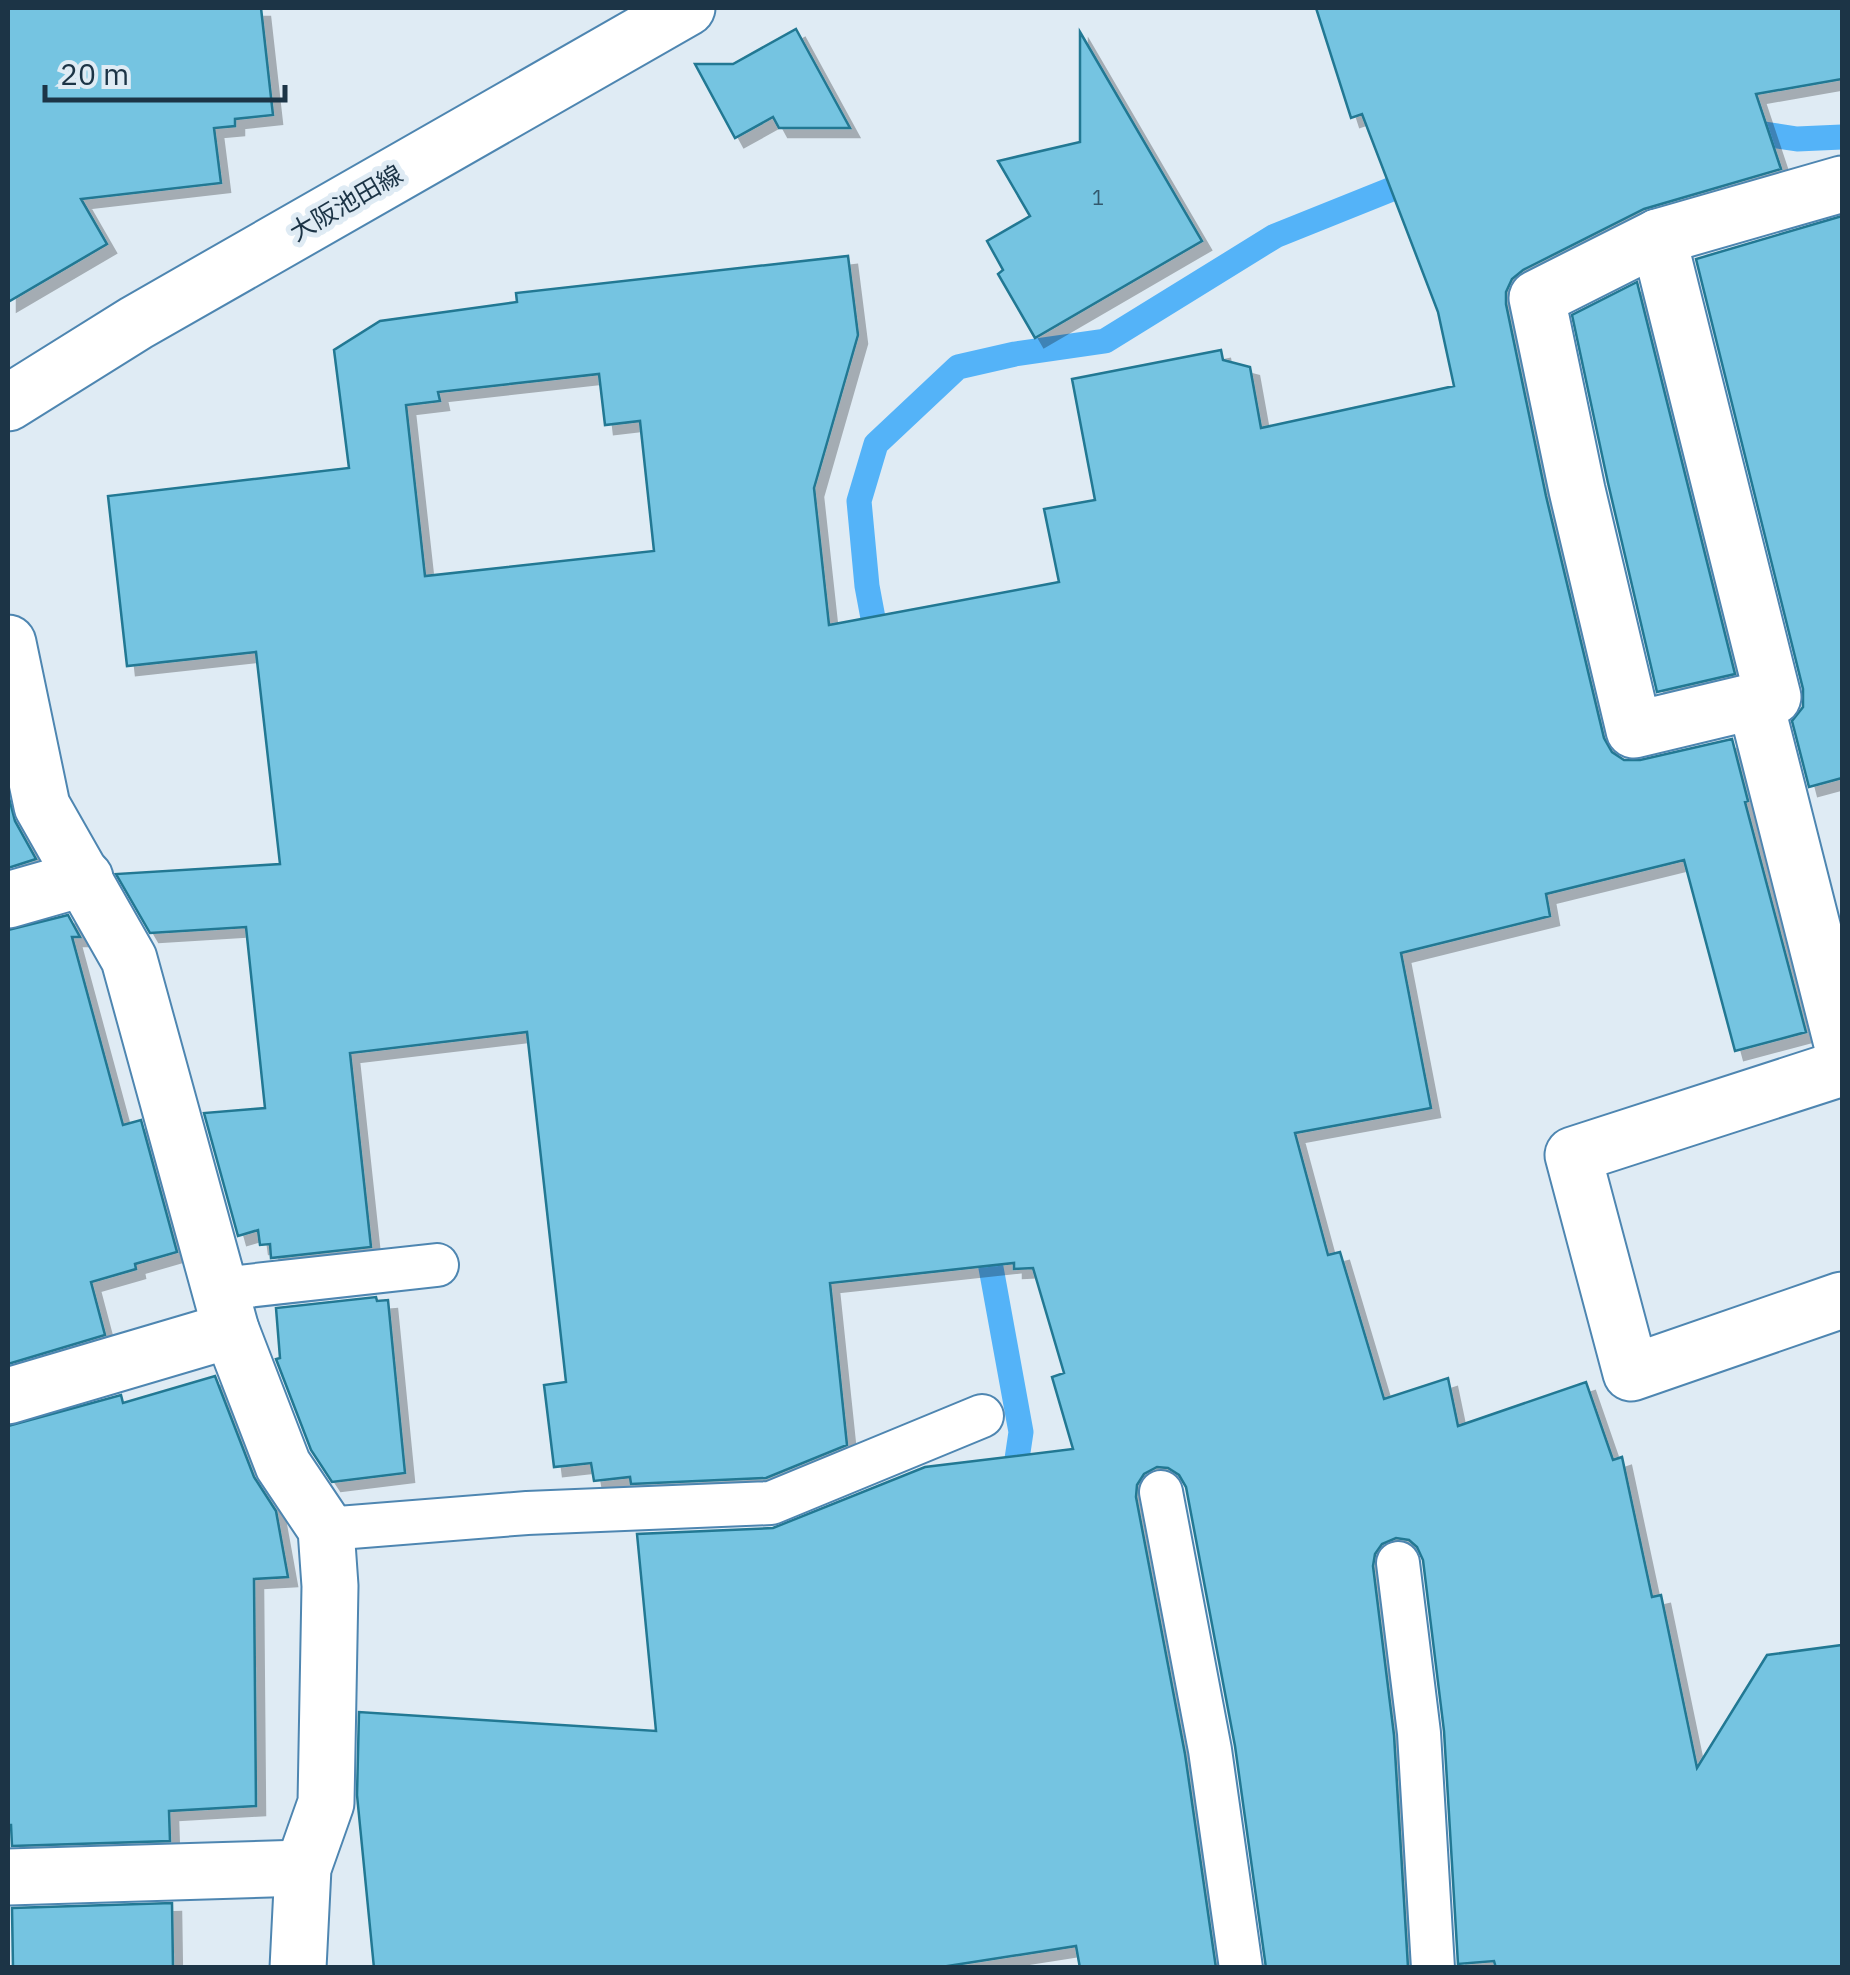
<svg xmlns="http://www.w3.org/2000/svg" width="1850" height="1975" font-family="'IBM Plex Sans','Noto Sans JP',sans-serif">
<style>
.lines{fill:none;stroke-linecap:round;stroke-linejoin:round}
.stream{stroke:#54b3f8;stroke-width:25}
.building{fill:#74c4e1;stroke:#217893;stroke-width:2.5;fill-rule:evenodd;filter:url(#shadow)}
.lane-casing{stroke:#4e86b1;stroke-width:46}
.street-casing{stroke:#4e86b1;stroke-width:59}
.primary-casing{stroke:#4e86b1;stroke-width:59}
.lane{stroke:#fff;stroke-width:42}
.street{stroke:#fff;stroke-width:55}
.primary{stroke:#fff;stroke-width:55}
.labels{text-anchor:middle;stroke-width:10;stroke-linejoin:round;paint-order:stroke}
.number-label{font-size:20px;fill:#32586d}
.street-label{font-size:25px;fill:#1c3446;stroke:#dfebf4}
</style>
<defs>
<filter id="shadow"><feDropShadow dx="9" dy="9" stdDeviation="0" flood-color="#0004"/></filter>
</defs>
<rect width="100%" height="100%" fill="#dfebf4"/>
<g class="lines">
<g class="stream">
<polyline points="1738,130 1797,139 1842,137"/>
<polyline points="879,650 867,586 859,501 876,444 958,367 1015,354 1105,341 1275,236 1422,177"/>
<polyline points="985,1235 1021,1432 1013,1486"/>
</g>
</g>
<g class="building">
<polygon points="8,8 261,8 273,115 235,119 235,126 214,128 221,183 81,199 107,244 8,302"/>
<path d="M1316,8H1842V79L1756,94L1781,169L1644,209L1523,270L1512,279L1506,292V304L1546,496L1604,738L1612,752L1624,760H1640L1732,739L1748,801L1745,802L1806,1032L1735,1051L1684,860L1546,894L1550,916L1401,953L1431,1108L1295,1133L1328,1255L1340,1252L1384,1399L1448,1378L1458,1426L1586,1382L1613,1460L1622,1457L1652,1597L1661,1595L1697,1768L1767,1655L1842,1645V1968H1496L1494,1961L1458,1964L1444,1731L1423,1560L1417,1547L1409,1540L1396,1538L1382,1544L1375,1554L1373,1566L1394,1735L1408,1967L1266,1968L1235,1746L1186,1487L1179,1475L1168,1468L1157,1467L1144,1474L1137,1485L1136,1497L1185,1754L1216,1968H1080L1076,1946L935,1968H374L357,1795L359,1712L656,1731L637,1534L773,1528L925,1467L1073,1449L1052,1377L1064,1373L1033,1268L1014,1269V1263L830,1283L847,1445L766,1478L631,1484L630,1477L594,1481L591,1463L554,1467L544,1385L566,1382L527,1032L350,1053L371,1247L271,1258L270,1244L260,1245L258,1230L238,1236L204,1113L265,1108L246,927L150,933L116,874L280,864L256,652L127,666L108,496L349,468L334,350L380,321L517,302L516,293L848,256L858,335L814,488L829,625L1059,582L1044,509L1095,500L1072,379L1221,350L1223,360L1250,367L1261,428L1454,386L1438,312L1362,114L1351,118ZM599,374L605,425L640,421L654,551L425,576L406,405L440,401L438,392Z"/>
<polygon points="796,29 850,128 779,128 773,117 735,138 695,64 733,64"/>
<polygon points="1080,32 1202,241 1035,338 998,274 1003,270 987,241 1030,216 998,161 1080,142"/>
<polygon points="1842,216 1842,778 1809,787 1792,721 1803,707 1803,689 1696,259"/>
<polygon points="1637,282 1735,674 1657,692 1608,483 1572,315"/>
<polygon points="8,794 15,821 36,859 8,868"/>
<polygon points="68,915 80,937 72,937 123,1125 141,1120 177,1252 135,1264 136,1269 91,1282 105,1335 8,1364 8,930"/>
<polygon points="376,1297 377,1301 388,1300 405,1473 332,1482 311,1450 276,1359 280,1358 276,1308"/>
<polygon points="215,1376 254,1477 276,1511 288,1577 254,1579 256,1806 169,1811 170,1841 12,1846 11,1825 8,1825 8,1426 121,1395 123,1403"/>
<polygon points="172,1903 173,1968 13,1968 12,1908"/>
</g>
<g class="lines">
<defs>
<g id="lane">
<polyline points="220,1289 437,1265"/>
<polyline points="1161,1492 1210,1750 1241,1968"/>
<polyline points="326,1529 527,1513 771,1503 982,1416"/>
<polyline points="1398,1563 1419,1733 1433,1968"/>
</g>
<g id="street">
<polyline points="1658,237 1773,697 1755,701 1842,1044"/>
<polyline points="8,643 42,806 129,959 231,1330 283,1465 326,1529 330,1586 326,1803 303,1868 298,1968"/>
<polyline points="1755,701 1634,730 1577,490 1537,298 1658,237 1842,184"/>
<polyline points="8,900 85,878"/>
<polyline points="1842,1068 1573,1155 1631,1373 1842,1300"/>
<polyline points="8,1396 231,1330"/>
<polyline points="8,1877 303,1868"/>
</g>
<polyline id="primary" points="8,403 136,323 687,8"/>
</defs>
<use href="#lane" class="lane-casing"/>
<use href="#street" class="street-casing"/>
<use href="#primary" class="primary-casing"/>
<use href="#lane" class="lane"/>
<use href="#street" class="street"/>
<use href="#primary" class="primary"/>
</g>
<g class="labels">
<g class="number-label">
<text x="1098" y="205">1</text>
</g>
<g class="street-label">
<text transform="translate(346 203) rotate(-30)" y="9">大阪池田線</text>
</g>
</g>
<rect width="1850" height="1975" fill="none" stroke="#1c3446" stroke-width="20"/>
<path d="M45 85v15h240v-15" fill="none" stroke="#1c3446" stroke-width="5"/>
<text x="60" y="85" font-size="30" fill="#1c3446" stroke="#dfebf4" stroke-width="8" paint-order="stroke">20 m</text>
</svg>
